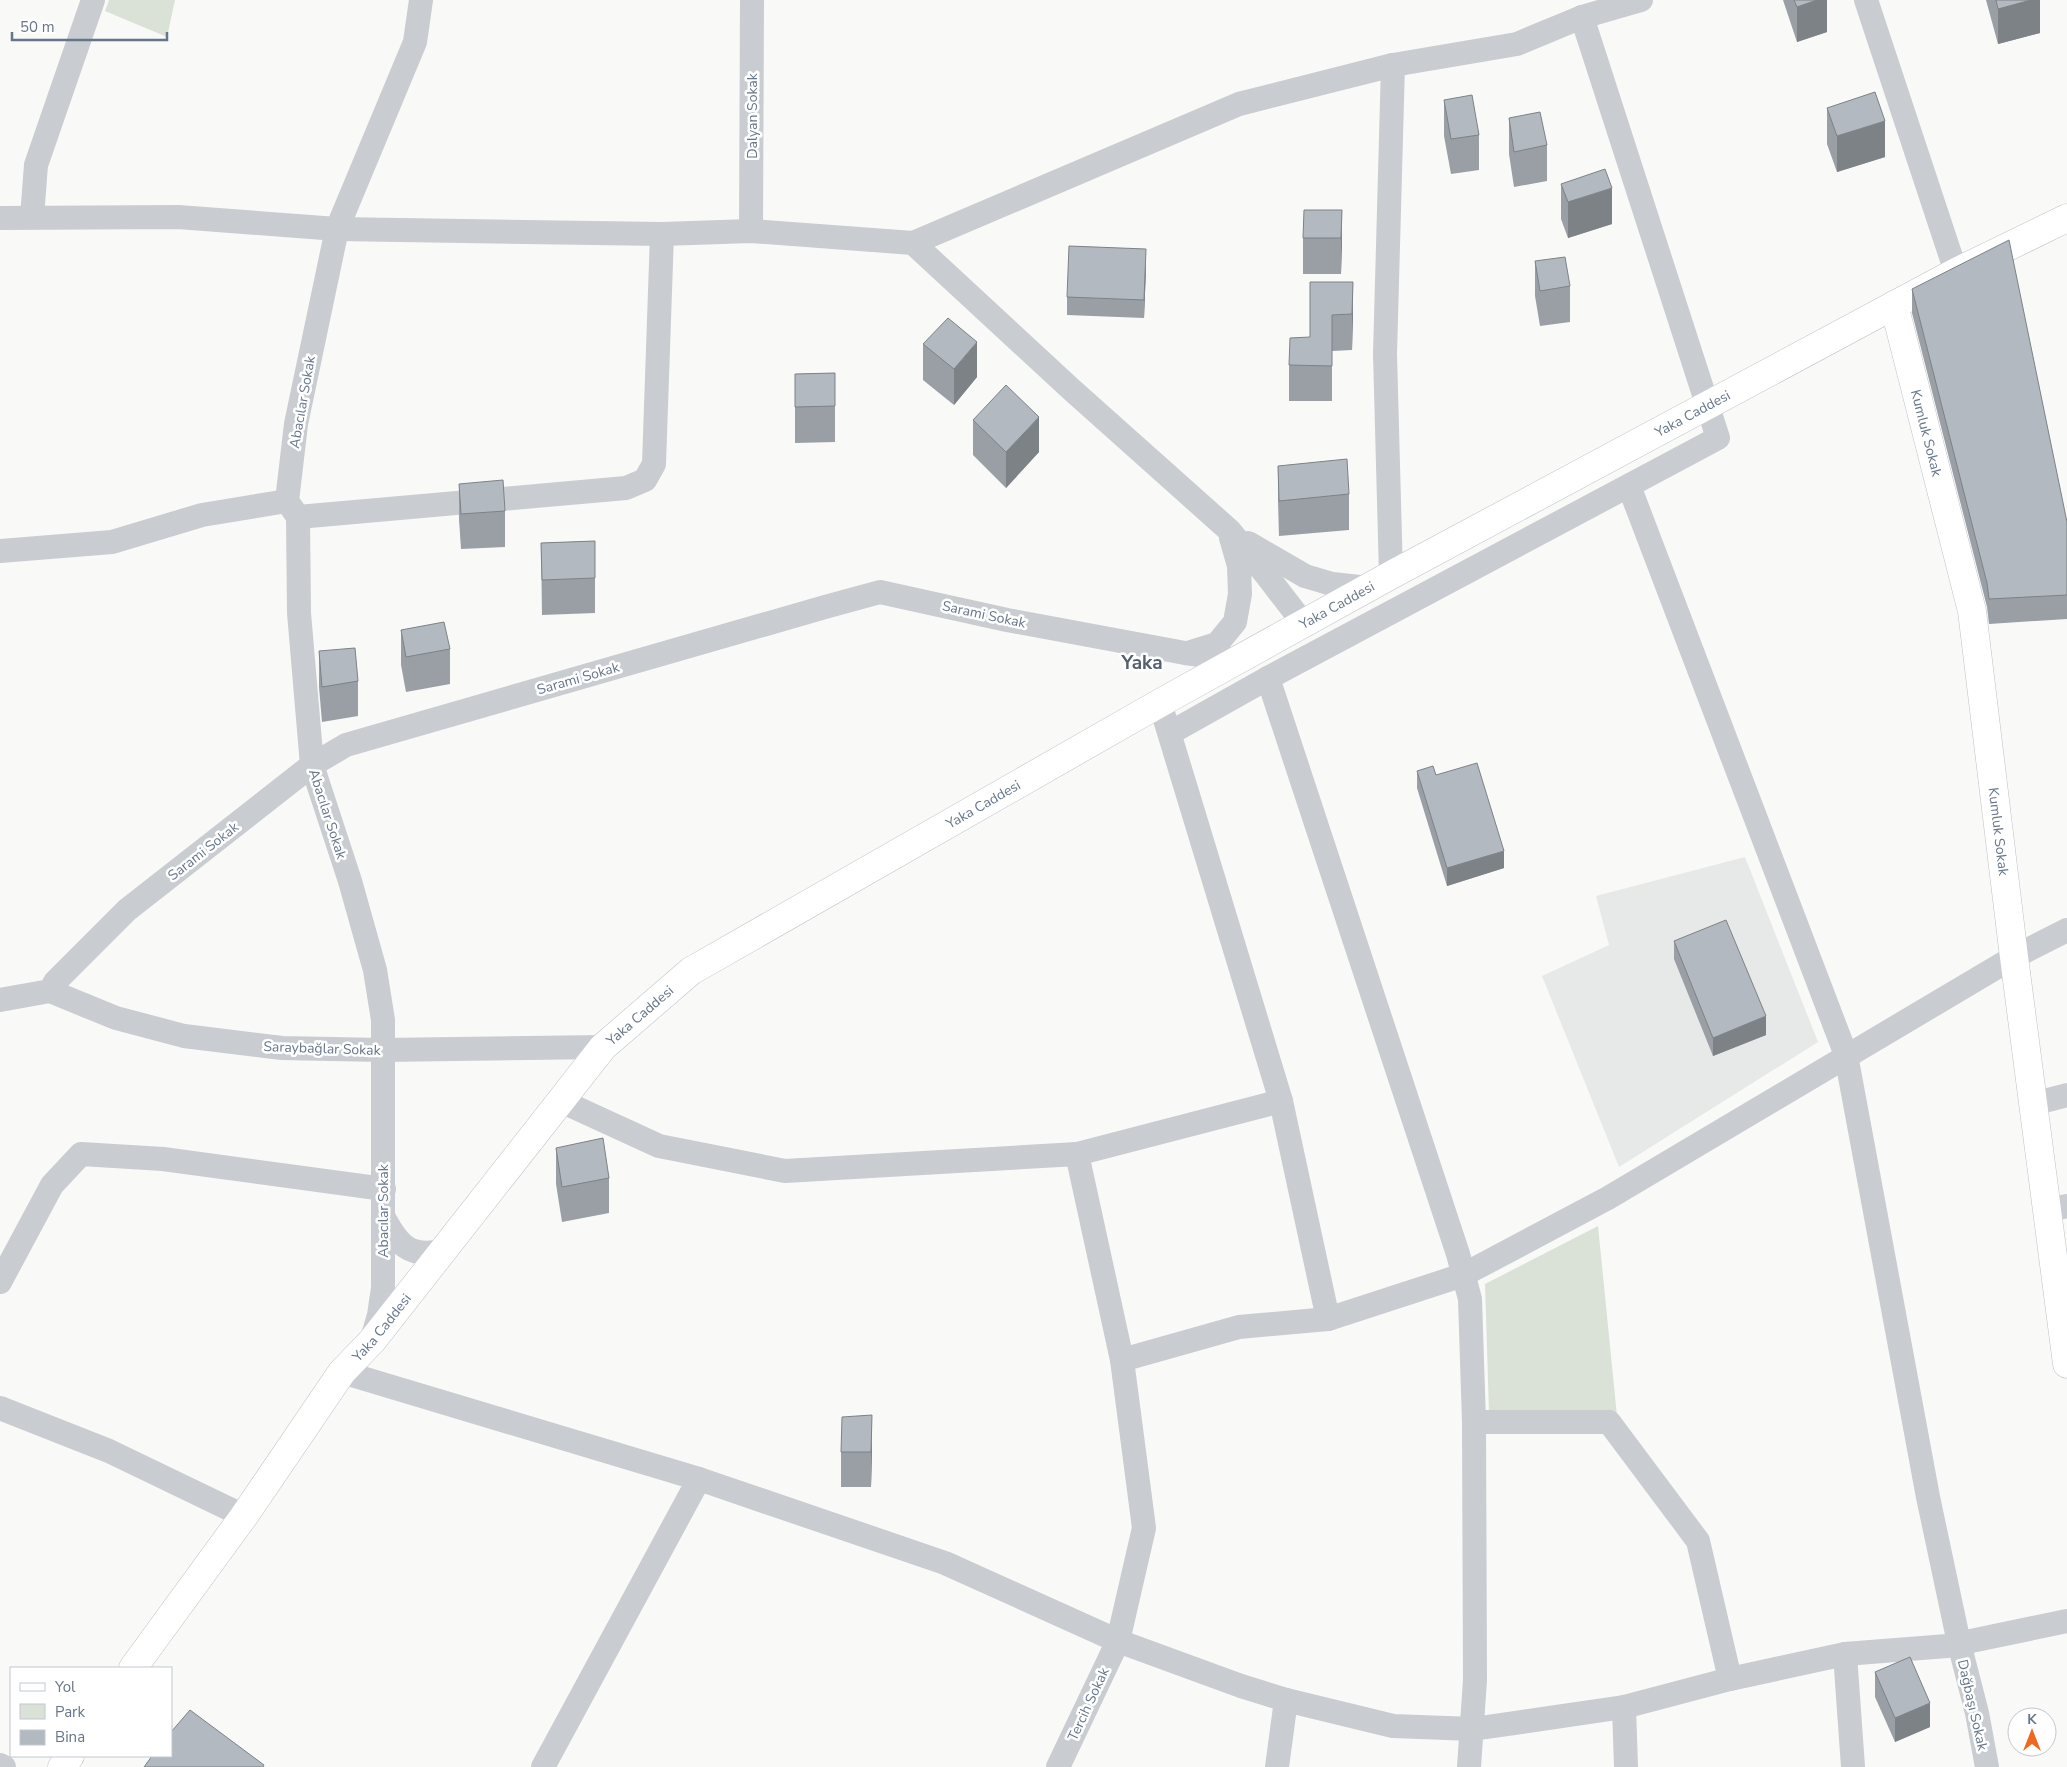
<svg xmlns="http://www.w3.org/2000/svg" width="2067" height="1767" font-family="'Nunito Sans',sans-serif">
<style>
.built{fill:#e7e8e8}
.green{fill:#dae2d7}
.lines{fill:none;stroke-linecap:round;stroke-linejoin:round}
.secondary-casing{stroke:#bdc1c7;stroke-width:29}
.street{stroke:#c9ccd0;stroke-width:24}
.secondary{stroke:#fff;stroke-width:28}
.wall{fill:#999fa5}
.shaded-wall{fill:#7d8286}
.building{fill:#b2b9c0;stroke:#7d8286}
.labels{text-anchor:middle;stroke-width:5;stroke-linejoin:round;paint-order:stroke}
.street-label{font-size:14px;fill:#66768a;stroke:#fff}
.district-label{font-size:19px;font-weight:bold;fill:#55606e;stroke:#fff}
</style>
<rect width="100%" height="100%" fill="#f9f9f7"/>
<polygon class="built" points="1745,857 1818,1042 1619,1167 1542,976 1609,945 1596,896"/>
<g class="green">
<polygon points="109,0 175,0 167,37 105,11"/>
<polygon points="1598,1226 1617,1416 1489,1413 1485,1284"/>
</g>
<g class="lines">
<defs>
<g id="secondary">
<path id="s1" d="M1894,305L1972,611L2014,957L2067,1364"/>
<path id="s2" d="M133,1668L244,1516L342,1372L372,1341L603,1047L691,971L1160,703L1391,575L1956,272L2067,218"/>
<polyline points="62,1767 70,1756"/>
</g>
</defs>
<use href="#secondary" class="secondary-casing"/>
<g class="street">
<polyline points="1866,0 1956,272"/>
<polyline points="32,217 36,165 93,0"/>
<polyline points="0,218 178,217 337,229 662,234 751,231 913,243 1072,390 1230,531 1267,576 1304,624"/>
<polyline points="751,231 752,0"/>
<polyline points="913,243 1239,104 1393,65 1517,44 1582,17 1641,0"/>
<polyline points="1629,486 1846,1055 1928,1497 1959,1643 1977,1713 1987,1767"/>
<polyline points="298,517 626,488 645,480 654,464 662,234"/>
<polyline points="1248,543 1305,576 1332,584 1369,588"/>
<polyline points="0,551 112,542 202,515 287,501"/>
<polyline points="1391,575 1385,354 1393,65"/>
<polyline points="1191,652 1217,644 1235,622 1240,594 1239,566 1231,538"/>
<polyline points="1268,678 1458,1254 1470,1299 1474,1422 1475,1680 1469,1767"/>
<polyline points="1160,703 1281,1101 1328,1319 1463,1275 1608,1198 2014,957 2067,930"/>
<polyline points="1170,733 1268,678 1718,438 1582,17"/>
<polyline points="50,991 116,1018 184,1036 282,1048 382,1050 603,1047"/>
<polyline points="0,1000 50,991 55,982 127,910 312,765 346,745 825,607 880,592 1007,620 1185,653 1238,660"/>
<polyline points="561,1101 659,1146 785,1171 1077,1154 1122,1360 1144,1528 1118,1641 1058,1767"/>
<polyline points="2033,1104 2067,1095"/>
<polyline points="1077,1154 1281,1101"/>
<polyline points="2047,1211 2067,1206"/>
<path d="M384,1218C398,1244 409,1258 441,1251"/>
<polyline points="0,1282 52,1185 81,1154 163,1159 384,1189"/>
<polyline points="372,1339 379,1315 383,1288 383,1020 375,970 350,881 312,765 299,613 298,517 287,501 296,424 337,229 415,42 421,0"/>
<polyline points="1122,1360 1239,1327 1328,1319"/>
<polyline points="342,1372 699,1479 543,1767"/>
<polyline points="0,1408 109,1451 244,1516"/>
<polyline points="1474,1422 1609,1422 1698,1541 1730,1679"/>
<polyline points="699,1479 945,1563 1118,1641 1241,1686 1286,1700 1393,1726 1473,1729 1624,1707 1730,1679 1845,1654 1947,1646 2067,1621"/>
<polyline points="1845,1654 1853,1767"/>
<polyline points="1624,1707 1626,1767"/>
<polyline points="0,1765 4,1767"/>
<polyline points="1277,1767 1286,1700"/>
</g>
<use href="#secondary" class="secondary"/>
</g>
<g class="wall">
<polygon points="1783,0 1827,0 1827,32 1797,42"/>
<polygon points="1986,0 2040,0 2040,33 1998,44"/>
<polygon points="1444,100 1479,135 1479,170 1451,174 1444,136"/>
<polygon points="1827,108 1885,157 1837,172 1827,144"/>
<polygon points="1509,118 1547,145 1547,181 1514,187 1509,154"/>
<polygon points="1561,184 1612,224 1568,238 1561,219"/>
<polygon points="1342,210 1341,274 1303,274 1303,238"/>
<polygon points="1535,261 1570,286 1570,322 1540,326 1535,296"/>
<polygon points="1146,268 1144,318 1067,315 1067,297"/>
<polygon points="1353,282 1352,350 1332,351 1332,401 1289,401 1289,365"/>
<polygon points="1912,289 2067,522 2067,619 1989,624 1987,607 1912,313"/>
<polygon points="923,344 977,377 954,405 923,380"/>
<polygon points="835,373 835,442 795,443 795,374"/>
<polygon points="973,420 1039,452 1006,488 973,455"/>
<polygon points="1278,466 1349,494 1349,530 1279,536 1278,501"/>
<polygon points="459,484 505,511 505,547 461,549 459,519"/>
<polygon points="595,541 595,613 542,615 541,543"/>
<polygon points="401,630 450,649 450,684 406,692 401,665"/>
<polygon points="319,651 358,681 358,716 322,722 319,687"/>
<polygon points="1417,771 1436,775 1504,868 1447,886 1417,788"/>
<polygon points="1674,941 1766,1035 1713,1056 1674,959"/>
<polygon points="556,1148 609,1178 609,1213 562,1222 556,1184"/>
<polygon points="872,1451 871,1487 841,1487 841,1452"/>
<polygon points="1875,1672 1930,1727 1895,1742 1875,1697"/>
</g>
<g class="shaded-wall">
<polygon points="1817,0 1827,0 1827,32 1797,42 1797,7"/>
<polygon points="2031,0 2040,0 2040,33 1998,44 1998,9"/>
<polygon points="1885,121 1885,157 1837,172 1837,136"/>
<polygon points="1612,188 1612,224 1568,238 1568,202"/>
<polygon points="1342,210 1342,246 1341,274 1341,238"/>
<polygon points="1146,249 1146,268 1144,318 1144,300"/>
<polygon points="1353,282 1353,318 1352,350 1352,314"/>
<polygon points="977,342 977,377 954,405 954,369"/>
<polygon points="1039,417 1039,452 1006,488 1006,452"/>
<polygon points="1504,851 1504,868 1447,886 1447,868"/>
<polygon points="1766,1016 1766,1035 1713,1056 1713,1038"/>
<polygon points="872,1415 872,1451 871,1487 871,1452"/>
<polygon points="1930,1703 1930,1727 1895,1742 1895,1718"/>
</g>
<g class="building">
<polygon points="1794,0 1817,0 1797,7"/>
<polygon points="1996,0 2031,0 1998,9"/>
<polygon points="1875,92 1885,121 1837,136 1827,108"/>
<polygon points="1472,95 1479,135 1451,139 1444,100"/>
<polygon points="1540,112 1547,145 1514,152 1509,118"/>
<polygon points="1605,169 1612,188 1568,202 1561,184"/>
<polygon points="1304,210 1342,210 1341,238 1303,238"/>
<polygon points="2009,240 2067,522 2067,595 1989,599 1987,583 1912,289"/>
<polygon points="1069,246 1146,249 1144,300 1067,297"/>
<polygon points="1565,257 1570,286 1540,291 1535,261"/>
<polygon points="1310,282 1353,282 1352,314 1332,315 1332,366 1289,365 1290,338 1310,337"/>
<polygon points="948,318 977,342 954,369 923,344"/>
<polygon points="835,373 835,406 795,407 795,374"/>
<polygon points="1006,385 1039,417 1006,452 973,420"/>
<polygon points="1347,459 1349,494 1279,501 1278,466"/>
<polygon points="503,480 505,511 461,514 459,484"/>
<polygon points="595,541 595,578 542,580 541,543"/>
<polygon points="444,622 450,649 406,657 401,630"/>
<polygon points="355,648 358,681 322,687 319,651"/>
<polygon points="1477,763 1504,851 1447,868 1417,771 1433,766 1436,775"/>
<polygon points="1726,920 1766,1016 1713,1038 1674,941"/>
<polygon points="603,1138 609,1178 562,1187 556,1148"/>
<polygon points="872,1415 871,1452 841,1452 842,1417"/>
<polygon points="1910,1657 1930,1703 1895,1718 1875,1672"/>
<polygon points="190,1710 264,1765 263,1767 144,1767 152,1756 171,1756 171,1732"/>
</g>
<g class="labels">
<g class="street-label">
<text transform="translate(752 116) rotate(-90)" y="5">Dalyan Sokak</text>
<text transform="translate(302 402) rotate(-80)" y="5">Abacılar Sokak</text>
<text dy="5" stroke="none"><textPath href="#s2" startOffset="2042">Yaka Caddesi</textPath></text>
<text dy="5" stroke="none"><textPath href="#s1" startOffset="132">Kumluk Sokak</textPath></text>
<text dy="5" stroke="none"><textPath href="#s2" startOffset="1638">Yaka Caddesi</textPath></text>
<text transform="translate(984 614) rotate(12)" y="5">Sarami Sokak</text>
<text transform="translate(578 678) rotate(-16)" y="5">Sarami Sokak</text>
<text dy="5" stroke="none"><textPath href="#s2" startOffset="1232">Yaka Caddesi</textPath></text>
<text transform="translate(328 814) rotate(72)" y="5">Abacılar Sokak</text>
<text dy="5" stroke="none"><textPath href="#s1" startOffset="538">Kumluk Sokak</textPath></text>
<text transform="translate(203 851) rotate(-38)" y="5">Sarami Sokak</text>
<text dy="5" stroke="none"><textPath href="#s2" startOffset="828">Yaka Caddesi</textPath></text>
<text transform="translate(322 1048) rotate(2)" y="5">Saraybağlar Sokak</text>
<text transform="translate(383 1211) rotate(-90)" y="5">Abacılar Sokak</text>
<text dy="5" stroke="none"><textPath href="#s2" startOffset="422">Yaka Caddesi</textPath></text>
<text transform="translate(1088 1704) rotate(-65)" y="5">Tercih Sokak</text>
<text transform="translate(1973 1705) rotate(77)" y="5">Dağbaşı Sokak</text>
</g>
<g class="district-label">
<text x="1142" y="669">Yaka</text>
</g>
</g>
<rect x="10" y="1667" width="162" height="90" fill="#ffffff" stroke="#c2c8d0"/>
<rect x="20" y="1683" width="25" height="8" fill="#ffffff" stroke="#c2c8d0"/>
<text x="55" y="1692" font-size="15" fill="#66768a">Yol</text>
<rect x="20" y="1704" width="25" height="15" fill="#dae2d7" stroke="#c2c8d0"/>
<text x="55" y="1717" font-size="15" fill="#66768a">Park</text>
<rect x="20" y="1730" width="25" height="15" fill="#b2b9c0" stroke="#c2c8d0"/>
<text x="55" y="1742" font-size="15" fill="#66768a">Bina</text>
<g transform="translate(2032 1732)"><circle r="24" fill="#ffffff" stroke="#c2c8d0"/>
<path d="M0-4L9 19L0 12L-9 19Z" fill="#ef6a21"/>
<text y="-8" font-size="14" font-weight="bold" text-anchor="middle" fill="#66768a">K</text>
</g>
<path d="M12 32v8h155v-8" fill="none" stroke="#66768a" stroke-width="2.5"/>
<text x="20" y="32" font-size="15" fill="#66768a" stroke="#ffffff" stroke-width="4" paint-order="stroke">50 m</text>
</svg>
